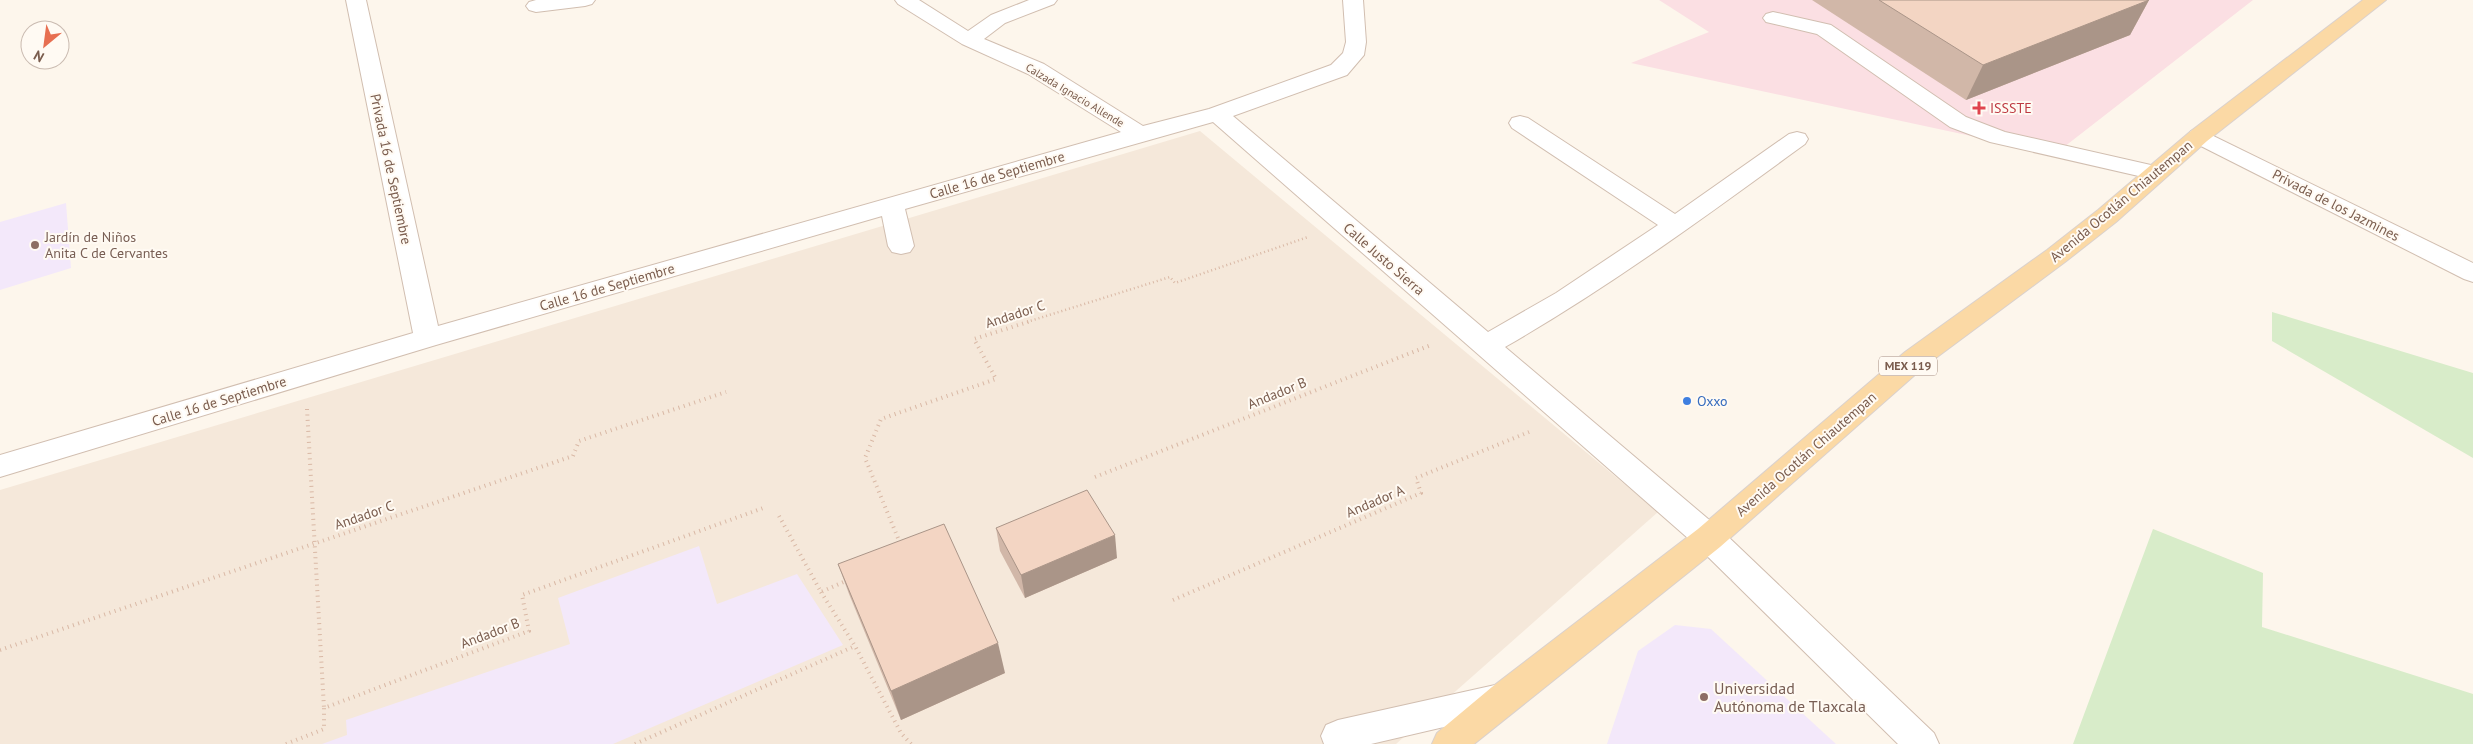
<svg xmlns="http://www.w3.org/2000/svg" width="2473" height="744" font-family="'PT Sans',sans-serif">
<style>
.residential{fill:#f5e8da}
.education{fill:#f3e8fa}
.medical{fill:#fbdfe3}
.green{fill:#d8ecc9}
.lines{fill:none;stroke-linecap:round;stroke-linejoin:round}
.minor-casing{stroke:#d1beb0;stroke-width:2}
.major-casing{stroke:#dad1cd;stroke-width:2}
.path-far1{stroke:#d9b8a5;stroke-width:2.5;stroke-dasharray:1 3;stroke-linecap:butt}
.path{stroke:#d9b8a5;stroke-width:4;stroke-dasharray:1 4.5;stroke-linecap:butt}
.minor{fill:#fff;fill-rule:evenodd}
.major{fill:#fbd9a5;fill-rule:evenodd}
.wall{fill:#d1b7a8}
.shaded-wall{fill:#aa9588}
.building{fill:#f3d5c3;stroke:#aa9588}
.health-dot{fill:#e0444e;stroke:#fffaf3;stroke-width:2}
.education-dot{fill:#8d6e63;stroke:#fffaf3;stroke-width:2}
.shop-dot{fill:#3f7fe0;stroke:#fffaf3;stroke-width:2}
.labels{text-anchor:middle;stroke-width:4;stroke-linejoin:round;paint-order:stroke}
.far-street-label{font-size:11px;fill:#7a5c4d;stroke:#fffaf3}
.shield{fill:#fffaf3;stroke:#a28b7f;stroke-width:1}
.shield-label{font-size:12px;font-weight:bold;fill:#7a5c4d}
.health-label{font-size:14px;fill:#be3a42;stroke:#fffaf3;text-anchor:start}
.street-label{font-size:14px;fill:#7a5c4d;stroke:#fffaf3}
.education-label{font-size:14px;fill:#785e54;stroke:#fffaf3;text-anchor:start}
.shop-label{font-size:14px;fill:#366cbe;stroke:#fffaf3;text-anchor:start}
.near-education-label{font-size:16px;fill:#785e54;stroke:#fffaf3;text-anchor:start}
</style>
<rect width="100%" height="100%" fill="#fdf6ec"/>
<polygon class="residential" points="1200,131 1658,512 1396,744 0,744 0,490"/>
<g class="education">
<polygon points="66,203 71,268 0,290 0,222"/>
<polygon points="699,546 717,604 797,574 843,645 613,744 322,744 347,735 346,720 570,644 558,598"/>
<polygon points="1675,625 1711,629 1836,744 1607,744 1638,651"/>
</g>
<polygon class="medical" points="1659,0 2253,0 2055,154 1631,63 1709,32"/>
<g class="green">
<polygon points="2272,312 2473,373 2473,458 2272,341"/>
<polygon points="2153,529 2263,573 2262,627 2473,694 2473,744 2073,744"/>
</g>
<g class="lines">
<defs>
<g id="minor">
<path d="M346,0H366L438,326L1121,132L1028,74L962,44L898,4L895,0H919L968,31L991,15L1029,0H1057L1054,4L1005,23L984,39L1044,64L1143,126L1209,109L1331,65L1343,53L1346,42L1343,0H1363L1366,42L1364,55L1347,75L1233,116L1488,332L1556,293L1658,225L1512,128L1509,123L1512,118L1520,116L1528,118L1675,214L1789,134L1797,132L1805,134L1808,139L1805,144C1707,215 1610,287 1505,347L1720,529L1934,733L1939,744H1898L1698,547L1213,122L905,209L914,246L910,252L901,254L892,252L888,246L882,216L436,345L0,477V455L413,333Z"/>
<polygon points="536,0 595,0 592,4 585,6 536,12 529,10 526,6 529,2"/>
<polygon points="1773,12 1831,25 1966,117 2005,132 2164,168 2168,173 2164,178 2156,180 1990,142 1950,127 1817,34 1766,22 1763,18 1766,14"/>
<polygon points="2199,129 2473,263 2473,282 2464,279 2191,141 2188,136 2191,131"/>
<polygon points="1504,683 1516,687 1521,698 1516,709 1504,713 1371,744 1324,744 1321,736 1326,725 1338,720"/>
</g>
<polygon id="major" points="2363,0 2386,0 2207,141 2116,222 2065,262 1925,366 1720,547 1474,744 1432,744 1437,733 1492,687 1698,529 1905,352 2047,250 2098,210 2191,131"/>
</defs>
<use href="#minor" class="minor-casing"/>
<use href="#major" class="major-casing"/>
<polyline class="path-far1" points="1027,322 1170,277 1175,283 1308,237"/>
<g class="path">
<polyline points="307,409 324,708"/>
<polyline points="1095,477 1431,345"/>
<polyline points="779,516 821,592 848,580"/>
<polyline points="900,543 865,458 881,419 996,379 974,339 1031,321"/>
<polyline points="821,592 855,646 901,733 911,744"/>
<polyline points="1173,600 1421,493 1416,478 1529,432"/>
<polyline points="0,650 573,456 579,441 726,392"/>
<polyline points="286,744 324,729 324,708 529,631 522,595 766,507"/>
<polyline points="635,744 855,646"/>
</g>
<use href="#minor" class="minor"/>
<use href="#major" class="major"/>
</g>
<g class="wall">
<polygon points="1812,0 2149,0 2130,35 1966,100"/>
<polygon points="996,528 1117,558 1025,598 1000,551"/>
<polygon points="838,564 1005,673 901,720 849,594"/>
</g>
<g class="shaded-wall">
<polygon points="2149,0 2130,35 1966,100 1983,65"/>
<polygon points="1115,535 1117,558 1025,598 1021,575"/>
<polygon points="998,643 1005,673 901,720 891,691"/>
</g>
<g class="building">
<polygon points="1879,0 2149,0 1983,65"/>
<polygon points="1087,490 1115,535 1021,575 996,528"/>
<polygon points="944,524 998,643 891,691 838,564"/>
</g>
<path class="health-dot" d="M1976.5 100.5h5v5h5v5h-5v5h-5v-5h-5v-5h5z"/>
<g class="education-dot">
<circle cx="35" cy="245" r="5"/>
<circle cx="1704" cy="697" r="5"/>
</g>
<circle class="shop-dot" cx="1687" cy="401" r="5"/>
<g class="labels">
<g class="far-street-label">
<text transform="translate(1075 95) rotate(31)" y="4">Calzada Ignacio Allende</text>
</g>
<rect class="shield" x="1879" y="356.5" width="58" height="19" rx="4"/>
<g class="shield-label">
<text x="1908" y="370">MEX 119</text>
</g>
<g class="health-label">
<text x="1990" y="113">ISSSTE</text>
</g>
<g class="street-label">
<text transform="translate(391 169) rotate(78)" y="5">Privada 16 de Septiembre</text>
<text transform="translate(997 175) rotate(-16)" y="5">Calle 16 de Septiembre</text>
<text transform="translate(2121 201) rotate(-40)" y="5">Avenida Ocotlán Chiautempan</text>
<text transform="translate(2336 205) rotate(27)" y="5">Privada de los Jazmines</text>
<text transform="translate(1384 259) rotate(41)" y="5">Calle Justo Sierra</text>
<text transform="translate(607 287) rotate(-16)" y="5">Calle 16 de Septiembre</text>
<text transform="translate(1015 314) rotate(-18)" y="5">Andador C</text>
<text transform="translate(1277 393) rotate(-22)" y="5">Andador B</text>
<text transform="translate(219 401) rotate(-17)" y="5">Calle 16 de Septiembre</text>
<text transform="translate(1806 454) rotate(-41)" y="5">Avenida Ocotlán Chiautempan</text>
<text transform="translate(1375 501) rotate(-23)" y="5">Andador A</text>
<text transform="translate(364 515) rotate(-19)" y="5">Andador C</text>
<text transform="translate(490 633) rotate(-21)" y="5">Andador B</text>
</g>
<g class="education-label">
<text x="45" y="242">Jardín de Niños<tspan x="45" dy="16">Anita C de Cervantes</tspan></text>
</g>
<g class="shop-label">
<text x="1697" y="406">Oxxo</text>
</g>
<g class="near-education-label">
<text x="1714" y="694">Universidad<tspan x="1714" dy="18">Autónoma de Tlaxcala</tspan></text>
</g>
</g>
<g transform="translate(45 45) rotate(209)"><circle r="24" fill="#fffaf3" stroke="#cabbb1"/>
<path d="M0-4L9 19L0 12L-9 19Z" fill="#e76f51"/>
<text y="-8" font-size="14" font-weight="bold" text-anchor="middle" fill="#7a5c4d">N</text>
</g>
</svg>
